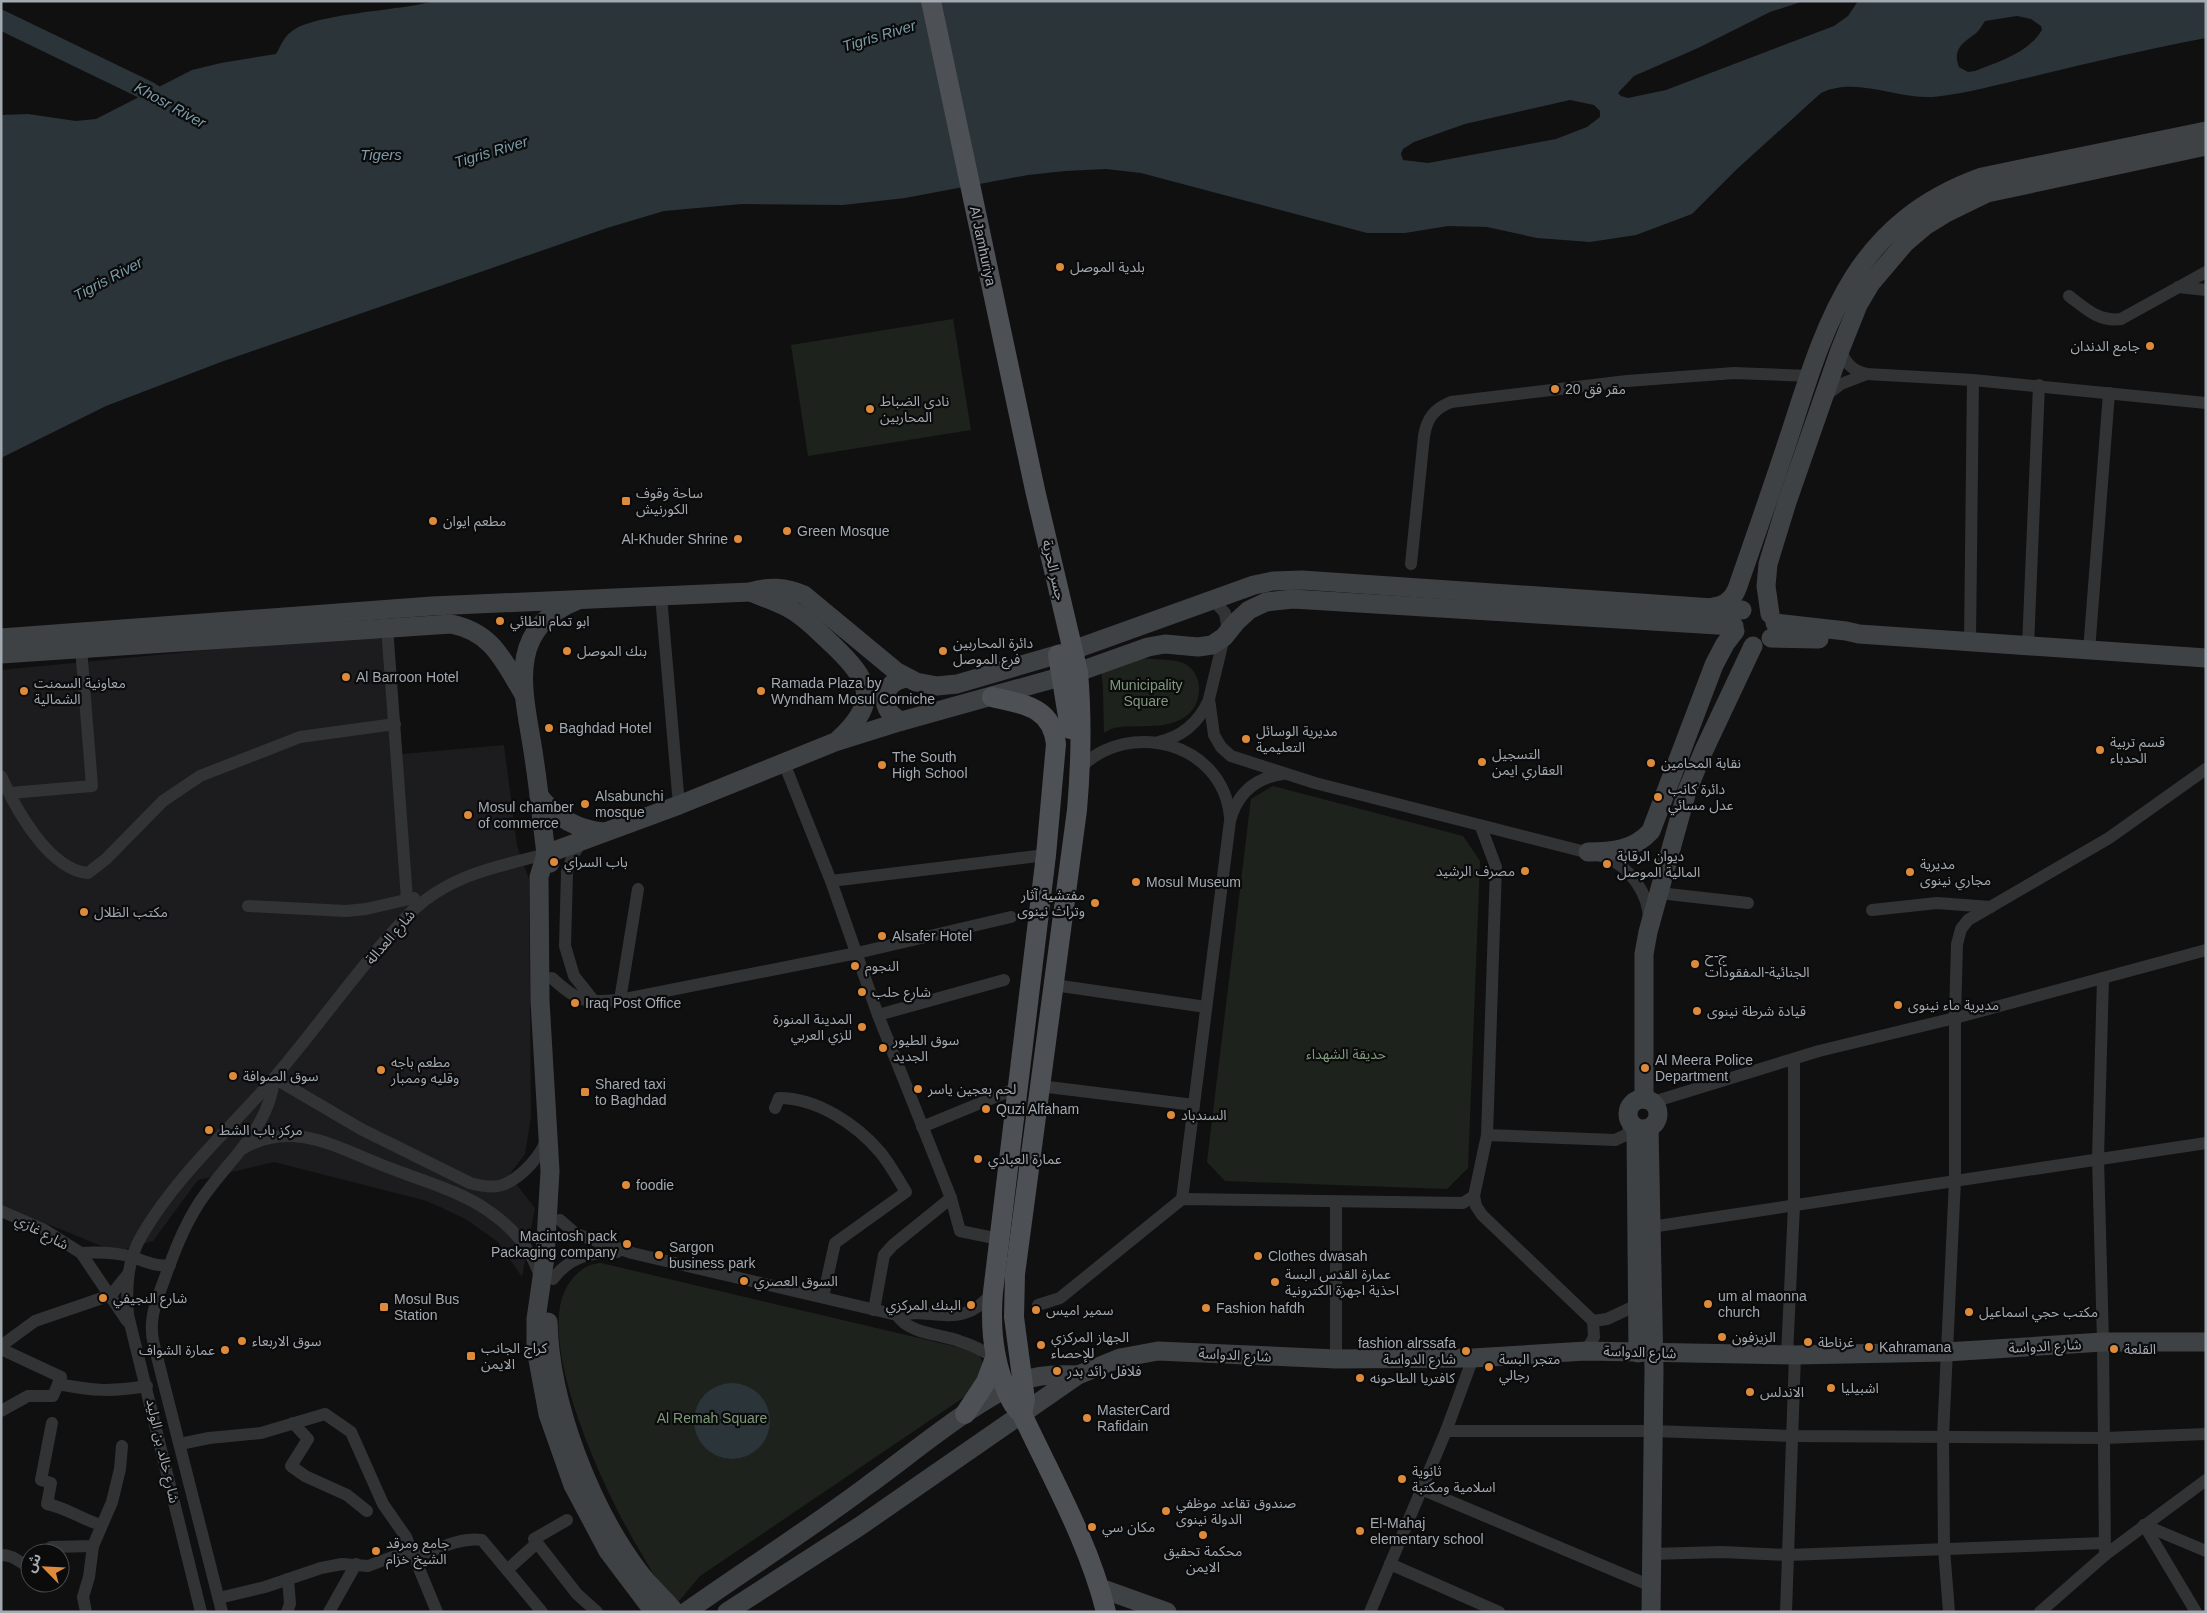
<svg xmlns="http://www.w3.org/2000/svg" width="2207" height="1613" font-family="Helvetica,'Noto Sans Arabic',sans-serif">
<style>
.built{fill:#1c1c1e}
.green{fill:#1d231c}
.water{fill:#2b3438;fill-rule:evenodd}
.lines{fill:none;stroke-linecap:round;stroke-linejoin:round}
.river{stroke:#2b3438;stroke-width:20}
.street{stroke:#313335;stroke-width:12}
.secondary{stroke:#3f4245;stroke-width:19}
.primary{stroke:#4d5054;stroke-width:20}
.poi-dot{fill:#de8a3b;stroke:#0b0b0c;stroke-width:2}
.labels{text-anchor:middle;stroke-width:4.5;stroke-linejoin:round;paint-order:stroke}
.street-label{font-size:14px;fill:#a2a9b0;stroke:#0b0b0c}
.poi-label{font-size:14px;fill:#a2a9b0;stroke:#0b0b0c;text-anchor:start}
.park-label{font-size:14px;fill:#7e9a7b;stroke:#0b0b0c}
.water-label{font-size:15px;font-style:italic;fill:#7c9ca9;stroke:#0b0b0c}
</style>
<rect width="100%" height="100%" fill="#101011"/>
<polygon class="built" points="384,633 391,755 504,745 517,846 529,879 531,1117 525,1154 509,1175 535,1208 522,1277 498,1242 467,1220 438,1206 423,1200 274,1162 198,1180 153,1241 116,1252 1,1205 1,670"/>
<g class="green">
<polygon points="953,319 971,430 808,456 791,345"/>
<path d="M1134,658C1148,659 1162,659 1176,661C1204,665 1206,703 1185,717C1160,734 1121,719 1104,733L1103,688L1100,660Z"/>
<polygon points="1273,786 1463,836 1480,861 1468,1168 1447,1189 1225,1181 1207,1162 1251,799"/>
<path d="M601,1263L961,1348L978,1353L983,1363L979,1387L700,1576L679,1601C665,1596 648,1565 640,1551C609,1500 529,1336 570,1282C578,1271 587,1264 601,1263Z"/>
</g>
<g class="water">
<path d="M434,1H1804L1770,12L1698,48L1634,76L1618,93L1621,96L1628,98L1666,90L1834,26L1848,16L1858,1H2206V38C2147,49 2089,63 2031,77C1999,84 1966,94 1933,97C1896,99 1856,76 1821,93L1737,169L1692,214L1636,235L1590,242L1537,238L1487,227L1448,226L1405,233H1367L1141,173L1106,169L1065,171L1028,175L905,198L843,205L742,204L664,211L607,228L221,362L106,406L1,458V115L28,114L76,121L96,119L192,70L221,63L276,54C281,46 283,38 291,32C313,13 401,11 434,1ZM2017,16L2031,19L2041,26L2042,30C2027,54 1999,61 1975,71L1968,72L1959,67C1952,49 1963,43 1975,34C1980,30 1982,25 1985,21ZM1570,100L1594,105L1600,111V117L1587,127L1556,139L1428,163L1403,160L1401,154L1403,149L1414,142L1465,124Z"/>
<circle cx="732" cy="1421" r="38"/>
</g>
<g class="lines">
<polyline class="river" points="1,20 148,91 171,105"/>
<g class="street">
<polyline points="2178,287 2206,290"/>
<path d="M2069,296C2086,309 2099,322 2121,319L2206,272"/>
<path d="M1840,350C1846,363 1852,371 1867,374L1973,380L2206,403"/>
<polyline points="1825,396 1841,384 1867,374"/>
<path d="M1411,564L1424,436C1427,418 1434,409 1451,402L1627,381L1734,373L1809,376"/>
<polyline points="661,596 679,805"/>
<path d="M1213,600L1225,613L1227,625L1209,699L1214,735L1221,747L1231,756L1315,783L1605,857C1630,867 1649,893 1649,921"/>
<polyline points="387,627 407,899"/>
<polyline points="1970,642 1973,380"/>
<polyline points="2028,646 2039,385"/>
<polyline points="2089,651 2109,393"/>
<path d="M1158,742C1182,737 1199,722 1209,700"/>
<polyline points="784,763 831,881 878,1015 951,1198 960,1231 999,1239"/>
<path d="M1080,768C1130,718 1223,743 1230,817"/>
<path d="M1,776C15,808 49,870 88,873L106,859L163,801L200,776L300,737L395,724"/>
<polyline points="10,793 92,786 81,648"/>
<polyline points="582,841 573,855 567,872 565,946 574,976 594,1001"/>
<polyline points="831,881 1046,855"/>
<polyline points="1659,893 1748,903"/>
<polyline points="248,906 346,911 366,909 414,898"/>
<polyline points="1872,910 1937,903 1991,907"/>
<path d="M552,978C579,1003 584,1002 620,1000L857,953L1011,917"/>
<polyline points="2103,978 2098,1158 2103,1342 2105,1555"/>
<polyline points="1054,985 1206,1007"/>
<polyline points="620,1000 638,889"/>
<polyline points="878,1015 1004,980"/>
<path d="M274,1078L361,1129L470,1183C481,1186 495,1189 505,1184C523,1176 542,1155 547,1137"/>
<polyline points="1040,1086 1194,1105"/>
<polyline points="1653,1102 1819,1051 1955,1018 2206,950"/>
<path d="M775,1108L779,1098C817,1098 856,1124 880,1152C890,1164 898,1179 906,1192L835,1243L823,1297"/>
<polyline points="922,1127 1017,1088"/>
<polyline points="1487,1135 1615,1140 1626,1135 1632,1124"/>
<path d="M244,1148C261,1138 282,1134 303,1137C330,1141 356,1155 382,1165C416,1179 460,1190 490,1212C513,1228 532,1250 540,1277"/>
<polyline points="1474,1196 1476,1206 1482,1215 1593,1321 1594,1337 1586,1351"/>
<path d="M1182,1199L1230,821C1237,794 1255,778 1283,774"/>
<polyline points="1,1211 43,1229 81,1253 127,1321"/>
<path d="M560,1220L576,1234L632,1253L897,1315C904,1315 910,1313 917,1313C950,1315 969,1322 993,1292"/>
<polyline points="1651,1227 2206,1143"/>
<path d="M81,1253C98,1252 115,1252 132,1257C145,1261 155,1267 170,1265"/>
<path d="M553,1279C569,1257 591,1252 617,1252"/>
<polyline points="1038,1305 1060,1298 1182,1199 1463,1203 1474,1196 1487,1135 1496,867 1481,827"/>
<polyline points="874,1310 884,1255 893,1245 951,1198"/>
<path d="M897,1315C909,1334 940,1334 959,1341C972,1345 984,1351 995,1358"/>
<polyline points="1593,1321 1607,1319 1637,1305"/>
<polyline points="1,1346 35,1321 111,1295 128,1274"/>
<polyline points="1,1349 61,1377 53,1396 28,1396 1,1411"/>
<polyline points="1787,1355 1794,1206 1794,1059"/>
<polyline points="1336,1359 1336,1202"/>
<path d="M58,1384C94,1391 110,1392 147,1386"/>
<path d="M52,1423L41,1480L51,1483L47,1504C67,1508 81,1519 101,1525"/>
<polyline points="293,1423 308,1439 291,1466 305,1476 347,1495 367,1511"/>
<polyline points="1446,1431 1653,1431 1792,1436 2104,1438 2206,1434"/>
<polyline points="180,1444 209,1438 261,1433 325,1414 351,1432 383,1504 406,1537 437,1612"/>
<polyline points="1421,1489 1651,1586"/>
<polyline points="567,1520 534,1539 577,1594 597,1612"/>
<polyline points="2144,1525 2196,1612"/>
<polyline points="2144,1525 2206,1551"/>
<polyline points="47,1553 51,1547 93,1546 112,1502 120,1469 122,1446"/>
<polyline points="1651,1554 1722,1552 1788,1555 2104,1543"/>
<path d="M1,1555C15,1555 19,1563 30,1567"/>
<path d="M414,1558C436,1550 459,1537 482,1540L542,1612"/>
<polyline points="1390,1564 1499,1612"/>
<polyline points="507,1570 537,1543"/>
<polyline points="219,1598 265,1587 321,1568 342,1564 368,1566 411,1550"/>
<polyline points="86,1612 83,1597 89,1577 93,1546"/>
<path d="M201,1612L128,1315C126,1287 127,1260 142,1235C177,1175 230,1129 274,1078C321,1023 362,963 412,911C452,874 496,867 546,854"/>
<path d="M222,1612L154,1345C148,1322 155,1304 163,1283C173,1255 183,1228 199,1203C226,1162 270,1129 274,1078"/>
<polyline points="287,1612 290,1604 288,1579"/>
<polyline points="329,1612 356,1564"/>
<polyline points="1370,1612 1446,1431 1473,1358"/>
<polyline points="1786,1612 1795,1355"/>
<polyline points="1949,1612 1944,1549 1943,1436 1955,1180 1955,1018 1957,944 1961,929 1968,920 2109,838 2206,769"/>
<polyline points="2040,1612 2105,1555 2206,1480"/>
</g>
<g class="secondary">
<path d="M750,592C765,598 782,603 795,612C809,621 821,634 833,645C869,680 881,700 839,739"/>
<path d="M1713,607C1725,606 1734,598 1738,586C1756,534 1774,483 1791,431C1828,315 1857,222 1982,177L2206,131"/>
<polyline points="1770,614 1766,586 1768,564 1787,502 1840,350 1858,305 1871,283 1905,243 1925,226 1946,213 1987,193 2206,146"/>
<polyline points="1775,623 1846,631 1859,634 2206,658"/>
<path d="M1,638L432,606L750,592C769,586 785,587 804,595L897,672L916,682L937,686L957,684L1073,650L1254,585L1273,581L1302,580L1742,610"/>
<polyline points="1771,638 1819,639"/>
<path d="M1,654L451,624C492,632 503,660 523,693"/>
<path d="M902,721C878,712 880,682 906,678"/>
<path d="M539,796C555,816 577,830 604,832"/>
<path d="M1588,852C1612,852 1634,850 1651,831L1714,665L1725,644L1735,631"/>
<path d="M550,863L546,854C542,822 539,790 534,758C526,699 501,631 576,601"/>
<circle cx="1643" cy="1114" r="15"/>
<polyline points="1644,1099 1644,954 1648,932 1687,791 1704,750 1753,646"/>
<polyline points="1649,1128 1654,1370 1651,1612"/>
<polyline points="1636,1131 1638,1353"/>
<path d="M548,1322C550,1404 590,1507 639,1572C650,1587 664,1598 675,1612"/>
<polyline points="1100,1588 1167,1612"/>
<polyline points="654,1612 608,1551 573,1485 548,1414 536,1349 536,1319 545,1257 550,1171 540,1001 539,877 546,854 679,805 835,742 902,721 1078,672 1148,647 1165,644 1198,647 1212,645 1224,637 1236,622 1249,610 1266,602 1293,599 1734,626"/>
<path d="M686,1612C746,1570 808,1530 867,1486C913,1453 971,1403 1022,1381C1039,1374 1059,1374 1078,1375"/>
<polyline points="727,1612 860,1526 1078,1375 1120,1358 1158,1351 1336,1359 1473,1358 1586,1351 1795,1355 1946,1352 2103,1342 2206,1342"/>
</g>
<g class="primary">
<path d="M931,1L1035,490L1078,672C1082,718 1081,764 1077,810L1015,1274L1014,1317L1025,1400L1022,1414"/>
<polyline points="1058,655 1070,729"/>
<path d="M992,697C1022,704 1052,706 1056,744L1046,855L993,1292C990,1327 993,1360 1007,1392C1011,1400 1014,1408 1022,1414C1052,1478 1089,1543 1106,1612"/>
<polyline points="965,1414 986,1382 995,1358"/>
</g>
</g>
<g class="poi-dot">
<circle cx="1060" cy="267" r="5"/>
<circle cx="2150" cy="346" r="5"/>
<circle cx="1555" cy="389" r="5"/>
<circle cx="870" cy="409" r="5"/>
<rect x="621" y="496" width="10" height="10" rx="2.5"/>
<circle cx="433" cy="521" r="5"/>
<circle cx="787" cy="531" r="5"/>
<circle cx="738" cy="539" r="5"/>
<circle cx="500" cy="621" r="5"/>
<circle cx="567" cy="651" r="5"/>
<circle cx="943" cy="651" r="5"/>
<circle cx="346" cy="677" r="5"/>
<circle cx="24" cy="691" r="5"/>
<circle cx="761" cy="691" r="5"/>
<circle cx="549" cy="728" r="5"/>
<circle cx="1246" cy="739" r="5"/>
<circle cx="2100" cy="750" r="5"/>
<circle cx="1482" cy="762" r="5"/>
<circle cx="1651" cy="763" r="5"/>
<circle cx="882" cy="765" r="5"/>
<circle cx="1658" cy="797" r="5"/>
<circle cx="585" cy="804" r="5"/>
<circle cx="468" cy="815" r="5"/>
<circle cx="554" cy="862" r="5"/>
<circle cx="1607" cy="864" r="5"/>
<circle cx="1525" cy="871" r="5"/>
<circle cx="1910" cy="872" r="5"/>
<circle cx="1136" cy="882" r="5"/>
<circle cx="1095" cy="903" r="5"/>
<circle cx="84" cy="912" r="5"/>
<circle cx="882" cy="936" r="5"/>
<circle cx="1695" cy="964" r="5"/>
<circle cx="855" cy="966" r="5"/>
<circle cx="862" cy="992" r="5"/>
<circle cx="575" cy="1003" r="5"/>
<circle cx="1898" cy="1005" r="5"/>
<circle cx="1697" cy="1011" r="5"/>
<circle cx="862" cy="1027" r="5"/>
<circle cx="883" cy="1048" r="5"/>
<circle cx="1645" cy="1068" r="5"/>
<circle cx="381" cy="1070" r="5"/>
<circle cx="233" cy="1076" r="5"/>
<circle cx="918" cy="1089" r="5"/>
<rect x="580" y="1087" width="10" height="10" rx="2.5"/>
<circle cx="986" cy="1109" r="5"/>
<circle cx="1171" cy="1115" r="5"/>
<circle cx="209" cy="1130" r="5"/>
<circle cx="978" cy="1159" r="5"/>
<circle cx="626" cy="1185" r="5"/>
<circle cx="627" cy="1244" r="5"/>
<circle cx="659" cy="1255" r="5"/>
<circle cx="1258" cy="1256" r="5"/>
<circle cx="744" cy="1281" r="5"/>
<circle cx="1275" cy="1282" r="5"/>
<circle cx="103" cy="1298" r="5"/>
<circle cx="1708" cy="1304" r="5"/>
<circle cx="971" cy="1305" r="5"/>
<rect x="379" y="1302" width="10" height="10" rx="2.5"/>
<circle cx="1206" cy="1308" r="5"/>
<circle cx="1036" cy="1310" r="5"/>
<circle cx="1969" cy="1312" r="5"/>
<circle cx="1722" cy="1337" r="5"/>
<circle cx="242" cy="1341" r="5"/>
<circle cx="1808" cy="1342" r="5"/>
<circle cx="1041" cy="1345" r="5"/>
<circle cx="1869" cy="1347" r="5"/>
<circle cx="2114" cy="1349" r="5"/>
<circle cx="225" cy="1350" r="5"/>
<circle cx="1466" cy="1351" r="5"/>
<rect x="466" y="1351" width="10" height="10" rx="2.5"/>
<circle cx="1489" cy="1367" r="5"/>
<circle cx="1057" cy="1371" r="5"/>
<circle cx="1360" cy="1378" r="5"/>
<circle cx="1831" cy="1388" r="5"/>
<circle cx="1750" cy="1392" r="5"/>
<circle cx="1087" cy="1418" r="5"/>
<circle cx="1402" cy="1479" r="5"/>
<circle cx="1166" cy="1511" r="5"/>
<circle cx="1092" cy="1527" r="5"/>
<circle cx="1360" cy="1531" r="5"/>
<circle cx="1203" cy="1535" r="5"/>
<circle cx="376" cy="1551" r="5"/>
</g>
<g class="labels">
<g class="street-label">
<text transform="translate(983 246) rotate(78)" y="5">Al Jamhuriya</text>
<text transform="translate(1054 570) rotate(77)" y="5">جسر الحرية</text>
<text transform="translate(390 937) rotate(-49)" y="5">شارع العدالة</text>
<text transform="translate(42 1232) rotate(28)" y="5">شارع غازي</text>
<text transform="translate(2045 1346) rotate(-3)" y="5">شارع الدواسة</text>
<text transform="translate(1640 1352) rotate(2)" y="5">شارع الدواسة</text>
<text transform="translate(1235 1355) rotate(3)" y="5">شارع الدواسة</text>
<text transform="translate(163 1451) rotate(77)" y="5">شارع خالد بن الوليد</text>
</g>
<g class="poi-label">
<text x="1070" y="272">بلدية الموصل</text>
<text x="2140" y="351" text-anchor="end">جامع الدندان</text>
<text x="1565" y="394">مقر فق 20</text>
<text x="880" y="406">نادي الضباط<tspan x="880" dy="16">المحاربين</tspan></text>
<text x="636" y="498">ساحة وقوف<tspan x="636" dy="16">الكورنيش</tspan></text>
<text x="443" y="526">مطعم ايوان</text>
<text x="797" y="536">Green Mosque</text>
<text x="728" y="544" text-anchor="end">Al-Khuder Shrine</text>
<text x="510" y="626">ابو تمام الطائي</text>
<text x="953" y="648">دائرة المحاربين<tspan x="953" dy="16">فرع الموصل</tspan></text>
<text x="577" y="656">بنك الموصل</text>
<text x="356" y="682">Al Barroon Hotel</text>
<text x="34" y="688">معاونية السمنت<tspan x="34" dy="16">الشمالية</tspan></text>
<text x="771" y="688">Ramada Plaza by<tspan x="771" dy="16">Wyndham Mosul Corniche</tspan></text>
<text x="559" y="733">Baghdad Hotel</text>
<text x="1256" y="736">مديرية الوسائل<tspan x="1256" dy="16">التعليمية</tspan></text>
<text x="2110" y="747">قسم تربية<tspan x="2110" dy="16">الحدباء</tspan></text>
<text x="1492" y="759">التسجيل<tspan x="1492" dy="16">العقاري ايمن</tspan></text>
<text x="892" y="762">The South<tspan x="892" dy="16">High School</tspan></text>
<text x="1661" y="768">نقابة المحامين</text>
<text x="1668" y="794">دائرة كانب<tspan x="1668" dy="16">عدل مسائي</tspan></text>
<text x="595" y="801">Alsabunchi<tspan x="595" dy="16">mosque</tspan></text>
<text x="478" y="812">Mosul chamber<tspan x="478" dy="16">of commerce</tspan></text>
<text x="1617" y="861">ديوان الرقابة<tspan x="1617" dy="16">المالية الموصل</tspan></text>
<text x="564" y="867">باب السراي</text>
<text x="1920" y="869">مديرية<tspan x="1920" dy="16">مجاري نينوى</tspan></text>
<text x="1515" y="876" text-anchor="end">مصرف الرشيد</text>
<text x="1146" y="887">Mosul Museum</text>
<text x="1085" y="900" text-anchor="end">مفتشية آثار<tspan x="1085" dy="16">وتراث نينوى</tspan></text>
<text x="94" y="917">مكتب الظلال</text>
<text x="892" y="941">Alsafer Hotel</text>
<text x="1705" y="961">ج-ح<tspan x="1705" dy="16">الجنائية-المفقودات</tspan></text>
<text x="865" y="971">النجوم</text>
<text x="872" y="997">شارع حلب</text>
<text x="585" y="1008">Iraq Post Office</text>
<text x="1908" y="1010">مديرية ماء نينوى</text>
<text x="1707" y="1016">قيادة شرطة نينوى</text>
<text x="852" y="1024" text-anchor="end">المدينة المنورة<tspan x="852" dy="16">للزي العربي</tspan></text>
<text x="893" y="1045">سوق الطيور<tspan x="893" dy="16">الجديد</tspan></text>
<text x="1655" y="1065">Al Meera Police<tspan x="1655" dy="16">Department</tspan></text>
<text x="391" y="1067">مطعم باجه<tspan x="391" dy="16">وقليه وممبار</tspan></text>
<text x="243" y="1081">سوق الصوافة</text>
<text x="595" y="1089">Shared taxi<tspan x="595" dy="16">to Baghdad</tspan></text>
<text x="928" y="1094">لحم بعجين ياسر</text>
<text x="996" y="1114">Quzi Alfaham</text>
<text x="1181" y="1120">السندباد</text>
<text x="219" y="1135">مركز باب الشط</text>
<text x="988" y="1164">عمارة العبادي</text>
<text x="636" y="1190">foodie</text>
<text x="617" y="1241" text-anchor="end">Macintosh pack<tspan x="617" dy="16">Packaging company</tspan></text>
<text x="669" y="1252">Sargon<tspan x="669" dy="16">business park</tspan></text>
<text x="1268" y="1261">Clothes dwasah</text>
<text x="1285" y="1279">عمارة القدس البسة<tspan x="1285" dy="16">احذية اجهزة الكترونية</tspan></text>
<text x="754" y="1286">السوق العصري</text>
<text x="1718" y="1301">um al maonna<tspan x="1718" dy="16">church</tspan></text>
<text x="113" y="1303">شارع النجيفي</text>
<text x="394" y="1304">Mosul Bus<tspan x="394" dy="16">Station</tspan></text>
<text x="961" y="1310" text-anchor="end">البنك المركزي</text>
<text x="1216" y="1313">Fashion hafdh</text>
<text x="1046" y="1315">سمير اميس</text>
<text x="1979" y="1317">مكتب حجي اسماعيل</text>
<text x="1051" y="1342">الجهاز المركزي<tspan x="1051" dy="16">للإحصاء</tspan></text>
<text x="1732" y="1342">الزيزفون</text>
<text x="252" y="1346">سوق الاربعاء</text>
<text x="1818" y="1347">غرناطة</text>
<text x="1456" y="1348" text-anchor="end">fashion alrssafa<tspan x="1456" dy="16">شارع الدواسة</tspan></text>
<text x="1879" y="1352">Kahramana</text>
<text x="481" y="1353">كراج الجانب<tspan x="481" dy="16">الايمن</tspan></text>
<text x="2124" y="1354">القلعة</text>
<text x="215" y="1355" text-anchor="end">عمارة الشواف</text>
<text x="1499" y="1364">متجر البسة<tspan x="1499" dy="16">رجالي</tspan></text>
<text x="1067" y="1376">فلافل رائد بدر</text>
<text x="1370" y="1383">كافتريا الطاحونه</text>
<text x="1841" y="1393">اشبيليا</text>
<text x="1760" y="1397">الاندلس</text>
<text x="1097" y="1415">MasterCard<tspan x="1097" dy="16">Rafidain</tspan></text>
<text x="1412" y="1476">ثانوية<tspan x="1412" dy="16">اسلامية ومكتبة</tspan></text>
<text x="1176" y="1508">صندوق تقاعد موظفي<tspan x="1176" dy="16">الدولة نينوى</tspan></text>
<text x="1370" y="1528">El-Mahaj<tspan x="1370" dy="16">elementary school</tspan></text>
<text x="1102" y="1532">مكان سي</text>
<text x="386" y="1548">جامع ومرقد<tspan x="386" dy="16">الشيخ خزام</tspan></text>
<text x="1203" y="1556" text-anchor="middle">محكمة تحقيق<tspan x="1203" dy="16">الايمن</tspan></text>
</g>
<g class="park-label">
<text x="1146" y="690">Municipality<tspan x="1146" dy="16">Square</tspan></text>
<text x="1346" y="1059">حديقة الشهداء</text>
<text x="712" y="1423">Al Remah Square</text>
</g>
<g class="water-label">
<text transform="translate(879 36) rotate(-17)" y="5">Tigris River</text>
<text transform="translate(170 105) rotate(29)" y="5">Khosr River</text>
<text transform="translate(491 152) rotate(-17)" y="5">Tigris River</text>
<text x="381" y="160">Tigers</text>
<text transform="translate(108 279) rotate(-28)" y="5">Tigris River</text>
</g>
</g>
<rect width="2207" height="1613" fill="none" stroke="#a2a9b0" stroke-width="5"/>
<g transform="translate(45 1568) rotate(294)"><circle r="24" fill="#0b0b0c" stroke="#474a4e"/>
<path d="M0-4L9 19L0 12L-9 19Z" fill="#de8a3b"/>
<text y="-8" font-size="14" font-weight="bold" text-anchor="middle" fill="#a2a9b0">ش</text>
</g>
</svg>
